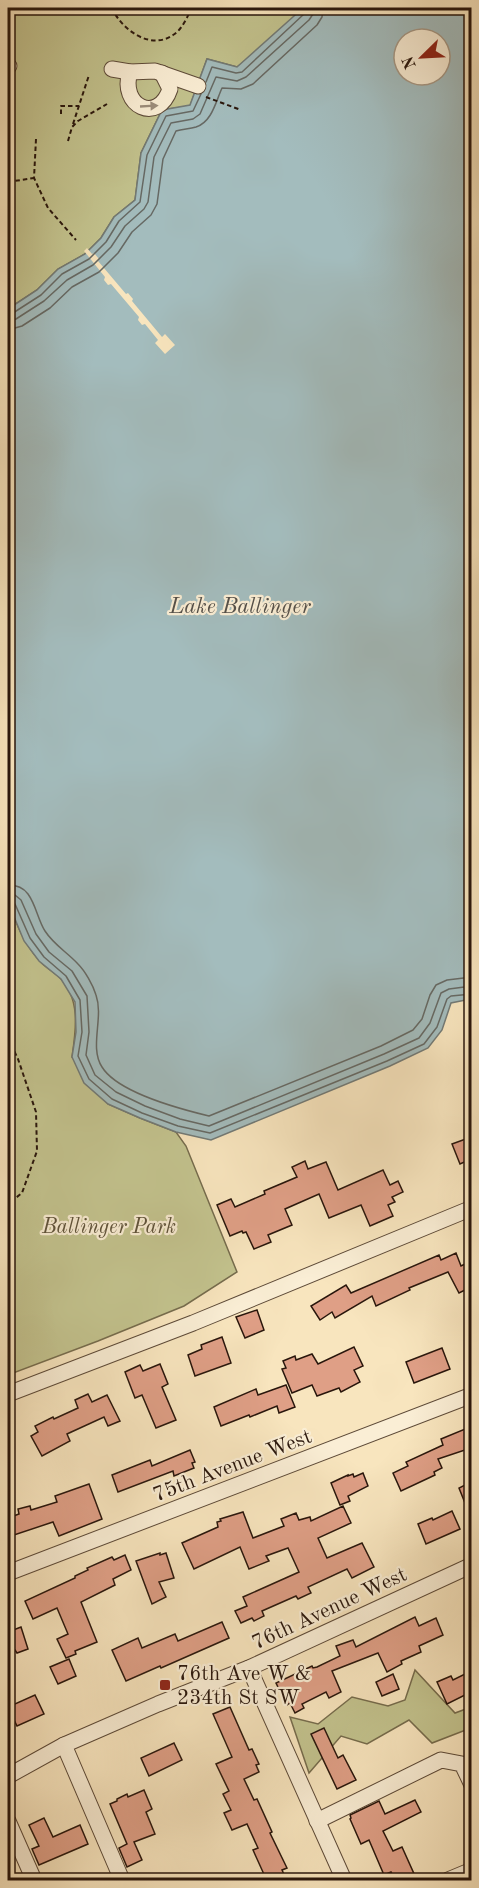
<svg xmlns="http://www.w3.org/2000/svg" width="479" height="1888" font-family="'Old Standard TT',serif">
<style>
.green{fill:#c3c38e;stroke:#766c4d;stroke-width:1.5}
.water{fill:#a3bcbd;stroke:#727a76;stroke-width:1.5;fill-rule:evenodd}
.pier{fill:#f8e5be}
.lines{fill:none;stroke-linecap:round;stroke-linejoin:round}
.shore{stroke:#666964;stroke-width:1.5}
.building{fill:#df9f86;stroke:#29160c;stroke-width:1.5}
.minor-casing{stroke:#5d4a38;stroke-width:17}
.path{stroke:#29160c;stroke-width:2;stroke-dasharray:4.5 3;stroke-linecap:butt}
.minor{stroke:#faeed5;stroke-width:15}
.oneway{fill:#9c8d7b}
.poi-dot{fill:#8f2418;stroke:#faeed5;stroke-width:2}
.labels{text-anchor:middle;stroke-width:4.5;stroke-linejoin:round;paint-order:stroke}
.park-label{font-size:21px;font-style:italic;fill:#5f533a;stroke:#faeed5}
.street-label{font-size:21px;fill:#29160c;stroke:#faeed5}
.poi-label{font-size:21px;fill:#29160c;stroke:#faeed5;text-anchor:start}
.water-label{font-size:22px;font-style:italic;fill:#54504a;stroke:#faeed5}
</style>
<rect width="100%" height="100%" fill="#f8e5be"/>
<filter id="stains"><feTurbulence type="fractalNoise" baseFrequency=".00333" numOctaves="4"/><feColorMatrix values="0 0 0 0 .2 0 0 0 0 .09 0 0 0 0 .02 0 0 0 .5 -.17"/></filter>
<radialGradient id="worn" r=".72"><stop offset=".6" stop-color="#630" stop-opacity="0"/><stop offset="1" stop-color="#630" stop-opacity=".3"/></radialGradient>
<g class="green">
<polygon points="8,8 312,8 237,67 207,59 190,106 162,110 141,153 135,200 114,217 101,238 85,254 58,269 37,290 8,309"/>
<path d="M8,902C16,922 23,942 38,959C44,967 53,971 59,977C81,998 76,1030 72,1057L108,1104L140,1118L176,1132L186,1146L237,1272L184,1306L98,1341L8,1375Z"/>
<polygon points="415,1670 455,1713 471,1707 471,1728 432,1743 409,1720 367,1744 341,1736 309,1773 290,1717 318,1724 352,1697 388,1706 405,1700"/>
</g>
<path class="water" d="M303,8H471V999L451,1003L442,1030L428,1048L390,1066L211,1140L176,1132L140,1118L108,1104L84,1083L72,1057L76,1032L75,1002L61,979L39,961L24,941L8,902V309L37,290L58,269L85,254L101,238L114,217L135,200L141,153L162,110L190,105L207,59L237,67ZM404,39H440V75H404Z"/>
<polygon class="pier" points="87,248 92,254 94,253 99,259 98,261 126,294 128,293 133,299 132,301 162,337 165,334 175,345 165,354 155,343 158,340 145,324 142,325 138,320 139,317 111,284 108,285 104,280 105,277 84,251"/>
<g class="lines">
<g class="shore">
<polyline points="206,82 212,67 236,73 242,72 304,14 306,8"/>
<polyline points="8,314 13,313 41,295 62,274 89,259 106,242 119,221 140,202 147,155 166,116 193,111 201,94"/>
<polyline points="8,321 16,319 44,301 67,280 93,265 111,247 125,226 144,209 148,202 154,157 171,123 193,119 200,114 216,77 237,81 246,77 309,20 313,14 314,8"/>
<path d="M8,330L22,326L50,308L72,287L99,272L118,253L132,232L151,215L157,204L163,159L176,131C183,129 189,129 196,127C212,122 216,101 222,88L241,89L253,84L317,25L322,17L323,8"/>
<path d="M8,885C15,885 23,887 28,894C36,905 38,920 45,931C54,945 67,952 78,964C85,971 93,985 96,995C104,1018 89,1047 102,1067C118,1093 180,1109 209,1116L381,1046L413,1030L422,1019L430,995L436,985L447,980L472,977"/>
<polyline points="8,894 15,895 21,900 36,934 49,952 72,971 87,996 89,1032 86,1055 95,1075 116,1092 145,1106 180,1119 209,1126 384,1054 419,1038 430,1023 441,993 449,989 472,986"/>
<polyline points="8,902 15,904 30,938 44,957 66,976 80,1000 82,1032 78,1056 89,1079 112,1099 142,1113 178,1126 210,1133 387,1061 424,1044 437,1027 447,999 451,996 472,994"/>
</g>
</g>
<g class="building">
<polygon points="471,1137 471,1159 460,1164 452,1144"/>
<polygon points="305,1161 308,1169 326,1162 338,1190 383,1170 390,1185 398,1181 403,1192 392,1197 395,1202 388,1205 393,1216 370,1226 361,1205 329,1218 319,1194 285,1209 292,1225 268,1235 271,1242 254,1249 246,1232 243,1233 242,1231 230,1236 217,1205 231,1199 235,1207 265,1194 264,1191 297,1177 292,1167"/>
<polygon points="456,1253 461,1266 471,1261 471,1287 459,1293 448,1272 409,1288 410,1290 376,1306 372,1296 335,1318 332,1312 320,1320 311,1306 346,1285 351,1293 439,1255 441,1260"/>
<polygon points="257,1310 264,1330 245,1338 236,1317"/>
<polygon points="222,1337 231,1363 195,1376 188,1355 202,1349 201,1345"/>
<polygon points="354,1347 363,1366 354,1370 360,1382 341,1392 339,1388 317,1396 312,1385 292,1393 282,1369 286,1368 283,1361 295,1356 296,1360 312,1354 318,1364"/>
<polygon points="442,1348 450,1369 414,1383 406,1362"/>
<polygon points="160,1364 168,1384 162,1387 176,1420 156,1428 142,1395 135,1398 125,1372 140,1365 143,1371"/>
<polygon points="286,1385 295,1407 279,1413 277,1406 250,1417 249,1415 221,1426 214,1407 256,1389 258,1395"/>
<polygon points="88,1394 92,1402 107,1395 120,1421 108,1426 104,1417 67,1434 70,1441 42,1456 31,1436 38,1432 35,1426 53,1417 54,1419 78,1408 75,1400"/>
<polygon points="465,1429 465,1431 471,1429 471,1448 438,1459 442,1468 434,1472 435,1475 401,1491 393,1473 408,1466 406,1462 443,1445 441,1439"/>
<polygon points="190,1450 195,1462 192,1463 194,1468 174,1476 173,1471 118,1492 112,1475 150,1460 152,1466"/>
<polygon points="363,1473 368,1486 348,1496 350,1501 340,1505 331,1483 348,1475 348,1476 353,1474 354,1477"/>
<polygon points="471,1482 471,1518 459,1488"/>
<polygon points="89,1484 102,1519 59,1536 53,1522 8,1537 8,1518 19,1514 18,1509 30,1506 31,1510 57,1502 55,1496"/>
<polygon points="343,1506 351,1523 318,1538 327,1558 362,1543 374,1567 352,1578 347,1569 308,1587 311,1593 298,1599 296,1596 262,1611 264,1616 254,1621 252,1618 241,1623 235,1611 247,1606 243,1597 299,1572 288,1548 266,1556 269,1561 249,1569 240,1547 194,1569 182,1543 218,1527 217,1522 221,1521 220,1519 243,1512 253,1538 284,1526 281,1519 296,1513 299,1520 310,1517 311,1521"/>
<polygon points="452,1511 460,1529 426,1544 418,1524 432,1518 433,1520"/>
<polygon points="160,1553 160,1555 166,1553 174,1578 159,1582 166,1597 152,1604 136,1561"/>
<polygon points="125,1555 131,1570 113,1579 115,1585 81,1602 97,1642 75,1651 76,1654 66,1658 57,1639 68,1634 57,1608 33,1619 25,1601 75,1578 75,1576 88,1570 87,1568 112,1557 114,1560"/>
<polygon points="415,1617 419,1626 436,1618 443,1635 419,1646 421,1652 401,1661 402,1664 387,1672 378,1653 332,1671 341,1692 329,1698 326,1692 302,1704 304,1708 295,1713 290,1703 287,1705 276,1683 312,1666 313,1668 317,1667 340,1656 336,1646 353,1640 356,1647"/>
<polygon points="222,1622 229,1638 161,1668 160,1666 126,1681 112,1650 138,1638 142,1648 175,1634 178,1641"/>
<polygon points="21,1627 28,1649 17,1653 15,1650 8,1653 8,1632"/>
<polygon points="69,1659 76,1676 58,1684 50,1667"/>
<polygon points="393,1674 399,1689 382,1696 376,1682"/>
<polygon points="465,1674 468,1681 471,1680 471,1692 447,1704 437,1682 451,1676 453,1680"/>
<polygon points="35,1695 44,1714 17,1726 8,1707"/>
<polygon points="230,1707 249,1750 252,1749 259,1764 256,1765 259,1772 244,1779 254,1800 257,1799 272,1832 270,1833 287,1868 282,1870 287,1881 267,1881 253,1850 258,1848 247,1824 232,1830 224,1813 231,1810 223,1794 229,1791 216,1764 232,1757 213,1714"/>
<polygon points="324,1728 338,1758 343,1755 356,1780 337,1789 311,1734"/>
<polygon points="174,1743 182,1760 149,1776 141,1758"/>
<polygon points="144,1790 152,1809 146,1812 155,1834 134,1842 142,1860 127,1867 119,1848 127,1844 110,1804 117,1801 117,1799 127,1794 128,1797"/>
<polygon points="415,1800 421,1812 383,1831 393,1851 402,1847 415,1876 404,1881 396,1881 391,1872 384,1875 369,1840 361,1844 350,1819 351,1818 350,1815 379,1801 385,1814"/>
<polygon points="44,1818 53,1837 80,1825 88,1844 39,1865 32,1849 39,1846 29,1825"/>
</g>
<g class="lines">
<defs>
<g id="minor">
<polyline points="8,67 9,66"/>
<polyline points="112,69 130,72 155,71 198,86"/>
<path d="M130,72C119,106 158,125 170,89L162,73"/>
<polyline points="8,1394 193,1323 472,1208"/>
<polyline points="8,1573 472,1395"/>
<polyline points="249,1668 344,1880"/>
<polyline points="64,1745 122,1880"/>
<polyline points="8,1776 64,1745 158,1704 249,1668 472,1565"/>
<polyline points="8,1821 34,1880"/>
<polyline points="317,1821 441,1760 462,1764 472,1785"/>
<polyline points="448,1880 472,1870"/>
</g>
</defs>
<use href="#minor" class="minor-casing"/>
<g class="path">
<path d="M112,8C121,29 150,51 173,35C182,30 187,17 192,8"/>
<polyline points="206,97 241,110"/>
<polyline points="61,114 61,106 79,106"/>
<polyline points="73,124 89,75"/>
<polyline points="36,139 34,178 48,208 76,240"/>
<polyline points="68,141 72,127 78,121 107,104"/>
<polyline points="8,182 34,178"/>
<polyline points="8,1038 18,1059 36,1112 37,1151 22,1193 8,1204"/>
</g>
<use href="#minor" class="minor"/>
</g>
<defs><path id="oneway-solid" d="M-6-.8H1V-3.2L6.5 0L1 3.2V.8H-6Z" transform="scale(1.5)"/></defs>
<use class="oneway" href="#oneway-solid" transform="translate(149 106) rotate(-3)"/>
<rect class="poi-dot" x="159" y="1679" width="12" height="12" rx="3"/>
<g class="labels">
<g class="park-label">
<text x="109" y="1233">Ballinger Park</text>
</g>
<g class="street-label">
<text transform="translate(232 1465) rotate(-21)" y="7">75th Avenue West</text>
<text transform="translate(329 1608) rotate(-25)" y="7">76th Avenue West</text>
</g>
<g class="poi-label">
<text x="177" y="1680">76th Ave W &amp;<tspan x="177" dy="24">234th St SW</tspan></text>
</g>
<g class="water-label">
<text x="240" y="613">Lake Ballinger</text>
</g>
</g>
<rect width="479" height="1888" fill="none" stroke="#f8e5be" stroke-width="30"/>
<rect x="9" y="9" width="461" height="1870" fill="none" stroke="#29160c" stroke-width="3"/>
<rect x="15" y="15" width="449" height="1858" fill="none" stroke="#29160c" stroke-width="1.5"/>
<g transform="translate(422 57) rotate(246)"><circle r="28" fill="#faeed5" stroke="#a69885" stroke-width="1.5"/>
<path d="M0-4.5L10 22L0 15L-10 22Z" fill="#8f2418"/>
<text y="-9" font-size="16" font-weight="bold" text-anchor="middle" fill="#29160c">N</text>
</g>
<rect width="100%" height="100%" filter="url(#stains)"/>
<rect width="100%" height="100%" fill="url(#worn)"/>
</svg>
